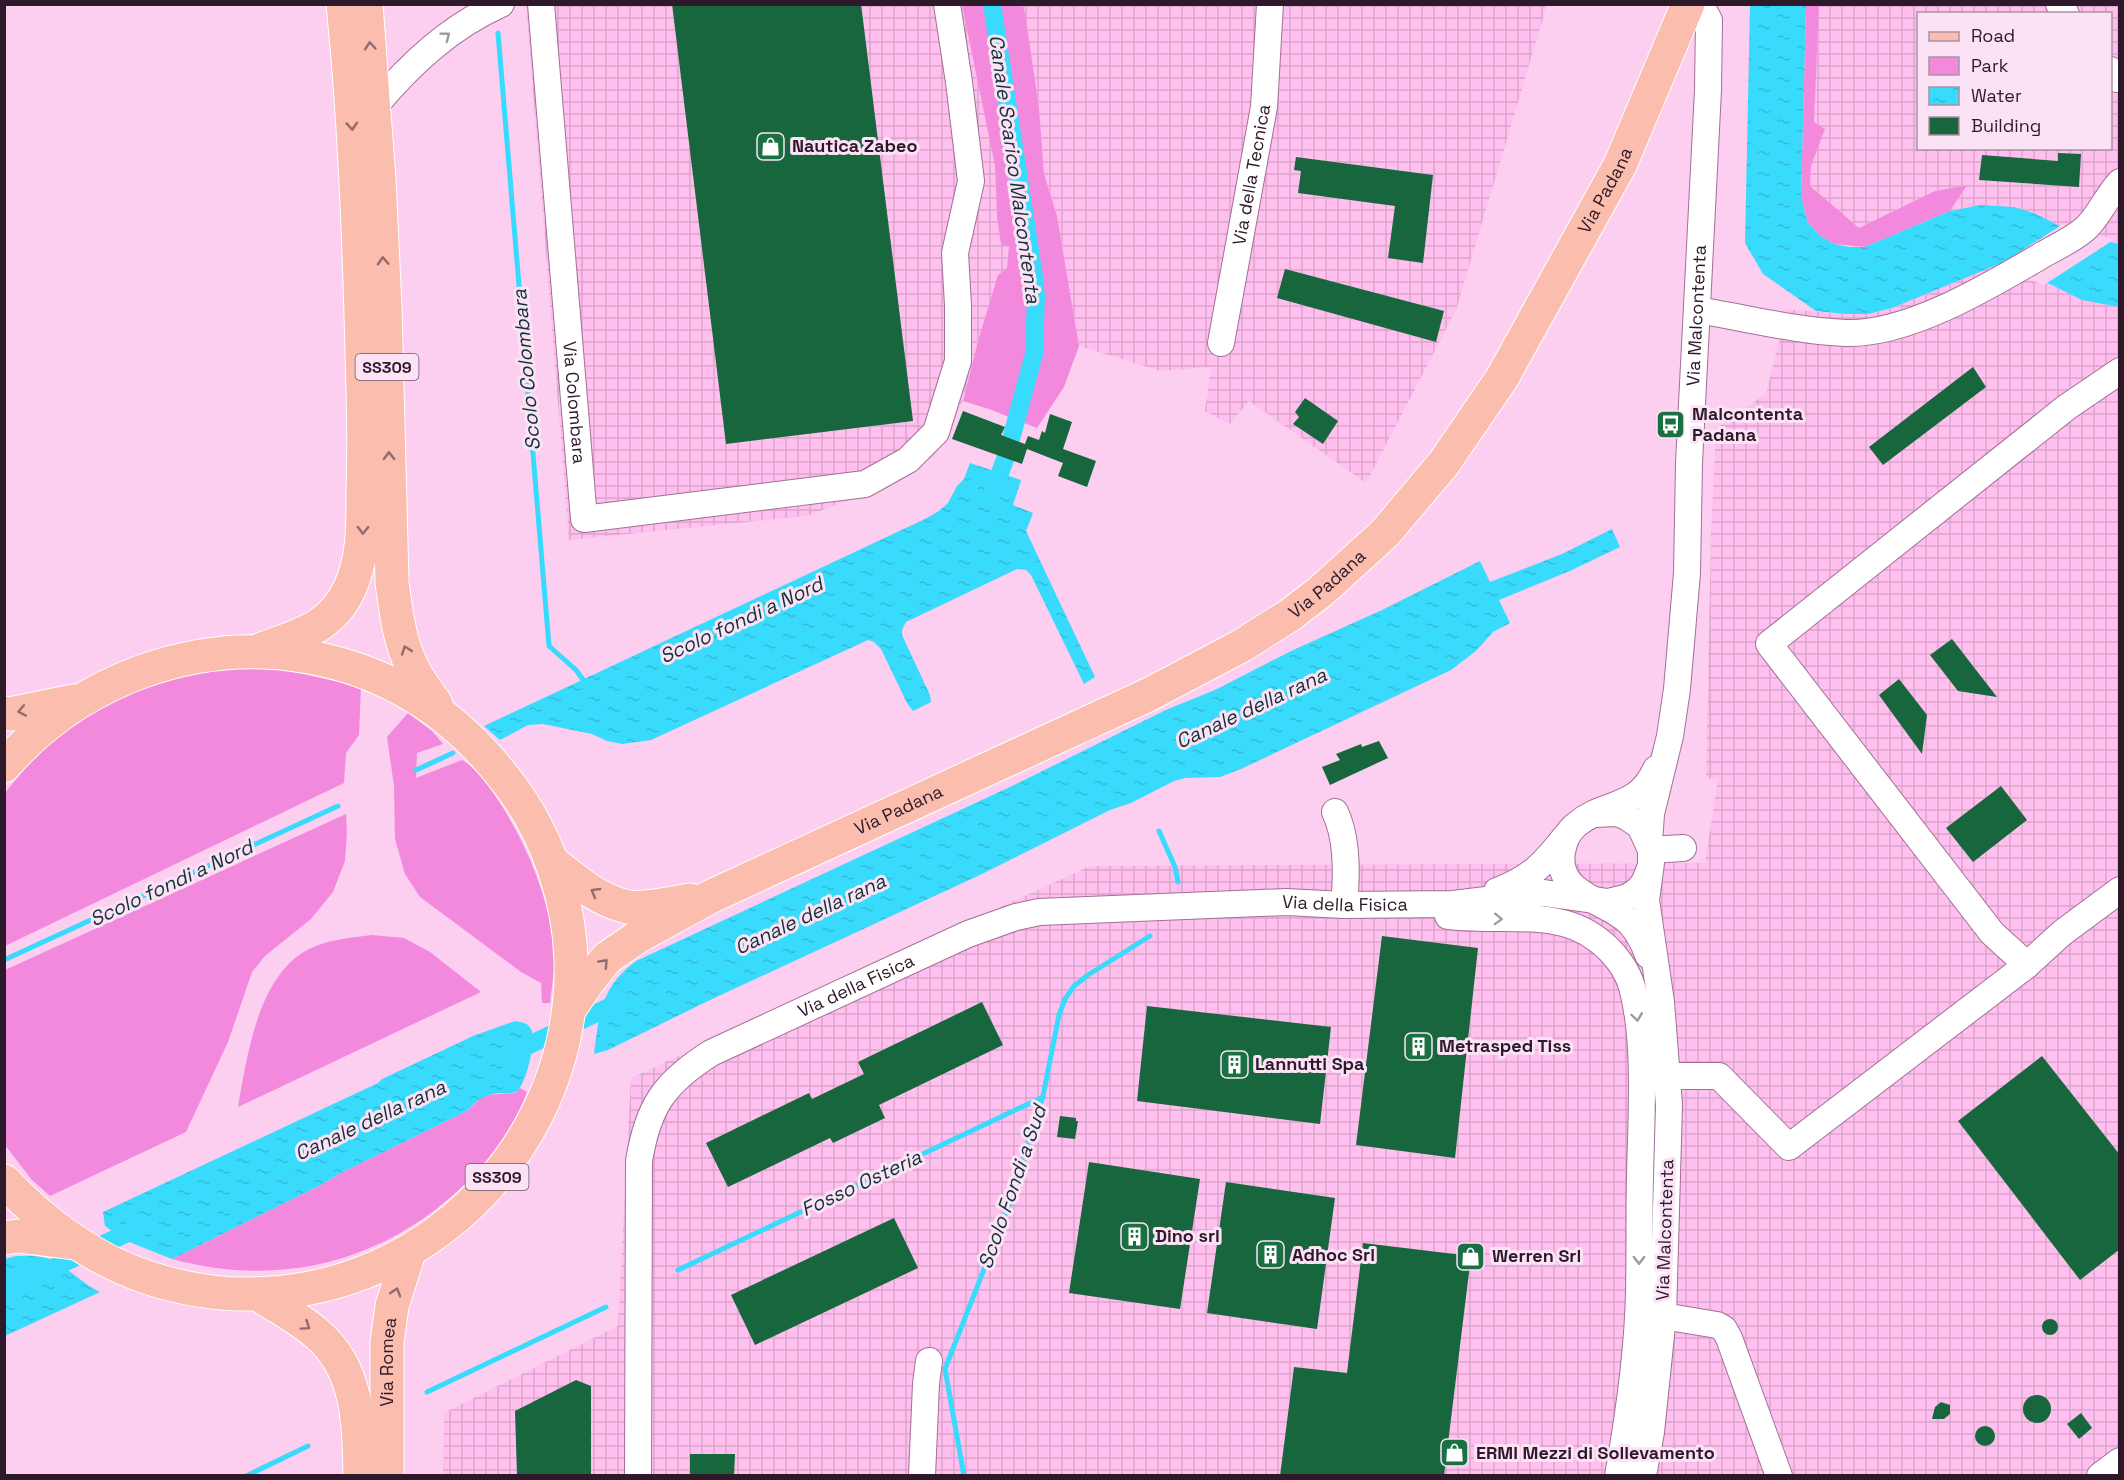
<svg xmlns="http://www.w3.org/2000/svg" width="2124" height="1480" font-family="'Space Grotesk',sans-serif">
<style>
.industrial{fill:url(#industrial-grid);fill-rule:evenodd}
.green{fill:#f389dd}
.water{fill:url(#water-ripples)}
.pier{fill:#fccef0}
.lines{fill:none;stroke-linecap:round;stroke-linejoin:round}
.stream{stroke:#39dbfc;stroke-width:5}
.canal{stroke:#39dbfc;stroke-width:18}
.building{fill:#17663d}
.minor-casing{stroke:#a36f97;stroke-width:28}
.major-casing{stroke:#fff;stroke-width:35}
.minor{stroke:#fff;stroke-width:26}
.major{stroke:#fbbdad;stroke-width:33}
.oneway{stroke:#a1989f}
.oneway2{stroke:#946b6c}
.labels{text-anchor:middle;stroke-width:6;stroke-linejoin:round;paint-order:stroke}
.shield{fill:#fbe3f5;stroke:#6c5667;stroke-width:1.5}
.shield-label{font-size:16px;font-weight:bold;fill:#2e192a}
.poi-label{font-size:18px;font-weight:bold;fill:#2e192a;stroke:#fbe3f5;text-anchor:start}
.street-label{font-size:18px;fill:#2e192a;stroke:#fbe3f5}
.water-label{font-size:20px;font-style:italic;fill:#113138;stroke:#fbe3f5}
</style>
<defs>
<pattern id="industrial-grid" width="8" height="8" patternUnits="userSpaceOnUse" patternTransform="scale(1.5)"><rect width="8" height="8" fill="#ffbfef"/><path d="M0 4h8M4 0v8" fill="none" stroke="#dba4cd"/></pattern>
<pattern id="water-ripples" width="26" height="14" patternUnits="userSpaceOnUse" patternTransform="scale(1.5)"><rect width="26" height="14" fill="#39dbfc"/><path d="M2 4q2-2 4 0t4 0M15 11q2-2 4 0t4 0" fill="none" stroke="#33bbd8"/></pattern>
</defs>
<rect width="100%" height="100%" fill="#fccef0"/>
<g class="industrial">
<polygon points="526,5 962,5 995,166 997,217 1001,245 1009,245 1007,268 998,275 978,341 963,401 934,456 877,490 806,516 569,540"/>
<polygon points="1023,5 1547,5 1456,310 1366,483 1249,401 1230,424 1205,411 1211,367 1161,371 1079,346 1057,216 1044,174 1039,108"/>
<path d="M1819,5H2119V244L2070,231L2036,214L1980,205L1950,211L1967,185L1935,191L1859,228L1810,186L1811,166L1825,129L1814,122ZM1918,14H2110V148H1918Z"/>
<polygon points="1999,264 2052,285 2082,300 2119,307 2119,1475 443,1476 444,1413 618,1326 631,1078 1090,866 1705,863 1718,779 1706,778 1711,534 1716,429 1766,394 1780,338 1783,309 1845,314 1868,314 1892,308"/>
</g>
<g class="green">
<polygon points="962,5 1023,5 1025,13 1039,108 1044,174 1057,216 1079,346 1064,387 1037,428 989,409 963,401 978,341 998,275 1007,268 1009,246 1001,245 997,217 995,166"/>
<polygon points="1806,5 1819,5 1814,122 1825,129 1811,166 1810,186 1859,228 1935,191 1967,185 1950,211 1865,247 1834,244 1819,235 1808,223 1801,198"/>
<polygon points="277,668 361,687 359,735 346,753 344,783 5,946 5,793 33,758 53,740 80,720 138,690 204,670"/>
<path d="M408,713L432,731L443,744L417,753L416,778L462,760C478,769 488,785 498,800C526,843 545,889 554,940C557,960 552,983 550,1003H542L541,983L521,972L420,897L405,874L395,839L394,786L387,737Z"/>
<polygon points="346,814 347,833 345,861 333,892 311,919 265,956 252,972 228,1042 186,1132 50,1196 32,1180 5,1145 5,970"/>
<path d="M372,935L404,938L430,952L481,992L238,1107C247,1056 258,975 309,949C329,939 351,938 372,935Z"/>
<path d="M520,1088L527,1092C515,1124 494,1155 470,1179C389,1261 282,1289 172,1259L319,1186L341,1173L467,1111L484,1095L515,1093Z"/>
</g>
<g class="water">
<polygon points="1750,5 1806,5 1801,198 1808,223 1819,235 1834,244 1850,247 1865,247 1950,211 1980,205 2014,207 2036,214 2070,231 2119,244 2119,307 2082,300 2052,285 1999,264 1892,308 1868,314 1845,314 1816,311 1763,274 1745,243"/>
<polygon points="970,463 1021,480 1013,505 1033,513 1026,531 1095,677 1084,684 1031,575 1026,570 1017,569 906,622 902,630 902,635 930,695 931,702 913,711 907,703 881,649 874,642 868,640 651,740 622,744 607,741 592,734 543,724 528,725 500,740 484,726 925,519 939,511 948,503 957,486 964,479"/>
<path d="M1612,529L1620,547L1572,570L1499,600L1510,623L1493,632L1476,651L1451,670L1241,769L1220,777L1185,778L1174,781L1131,803L1110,810L982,874L708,1001L608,1050L594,1054C599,1014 601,987 636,961L1012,786L1168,709L1215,690L1291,651L1382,610L1480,561L1490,582L1562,554Z"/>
<path d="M515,1021C522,1022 528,1023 531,1029C537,1039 526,1085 517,1091C513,1094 508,1093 503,1093C486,1093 478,1099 467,1111L341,1173L319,1186L172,1259L124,1240L105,1226L103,1212L378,1083L382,1079L473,1036Z"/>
<path d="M16,1256C24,1256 33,1255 41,1257C61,1259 81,1284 100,1292L5,1336V1259Z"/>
</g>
<polygon class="pier" points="2063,224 2071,228 2115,239 2044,285 1996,267"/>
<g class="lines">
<g class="stream">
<polyline points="498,33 549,646 576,670 587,685"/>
<polyline points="416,770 453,753"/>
<polyline points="1159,831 1175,867 1178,882"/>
<polyline points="4,960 338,806"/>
<polyline points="678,1270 1043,1097"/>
<polyline points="427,1392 606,1307"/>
<polyline points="246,1476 308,1446"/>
<polyline points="964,1476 945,1369 1011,1200 1043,1096 1059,1015 1065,999 1074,986 1088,975 1150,936"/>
</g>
<g class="canal">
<polyline points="991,497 1007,454 1034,354 1036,296 1033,270 992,4"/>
<polyline points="512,1053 622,1001"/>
<polyline points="4,1291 142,1226"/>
</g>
</g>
<g class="building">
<polygon points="672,4 861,4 913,421 726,444"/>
<polygon points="2058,153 2081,154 2079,187 1979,180 1982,155 2058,161"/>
<polygon points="1296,157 1433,175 1423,263 1388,258 1395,206 1298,193 1301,171 1294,170"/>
<polygon points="1285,269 1444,311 1436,342 1277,298"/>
<polygon points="1973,367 1986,387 1883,465 1869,447"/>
<polygon points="1305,398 1338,421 1323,444 1293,424 1299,417 1295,412"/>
<polygon points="963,411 1005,427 1001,435 1025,444 1028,436 1039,440 1042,431 1045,433 1050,414 1072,422 1063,449 1096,461 1087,487 1058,476 1063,463 1027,449 1022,464 952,439"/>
<polygon points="1952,639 1997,697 1958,691 1930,655"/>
<polygon points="1899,679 1927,715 1922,754 1879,695"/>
<polygon points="1379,741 1388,758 1330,785 1322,767 1340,760 1336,754 1361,744 1362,747"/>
<polygon points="2001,786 2027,820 1973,862 1946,828"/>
<polygon points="1382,936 1478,948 1455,1158 1356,1145"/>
<polygon points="982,1002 1003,1045 879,1105 885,1118 833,1143 830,1138 728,1187 706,1143 809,1093 812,1099 864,1074 858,1062"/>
<polygon points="1147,1006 1331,1027 1320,1124 1137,1101"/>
<polygon points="2042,1056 2120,1155 2120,1249 2080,1280 1958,1121"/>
<polygon points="1060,1116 1076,1118 1076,1121 1078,1121 1075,1139 1057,1137"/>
<polygon points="1089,1162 1200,1179 1180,1309 1069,1293"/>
<polygon points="1226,1182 1335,1198 1317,1329 1207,1313"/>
<polygon points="894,1218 918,1268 755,1345 731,1295"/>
<polygon points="1363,1243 1471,1256 1444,1476 1280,1476 1294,1367 1347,1373"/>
<circle cx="2050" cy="1327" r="8"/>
<polygon points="576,1380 591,1386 591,1476 517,1476 515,1411"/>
<circle cx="2037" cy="1409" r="14"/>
<polygon points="1941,1402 1950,1405 1950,1414 1944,1419 1932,1419 1935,1407"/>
<polygon points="2081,1413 2092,1428 2079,1439 2067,1424"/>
<circle cx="1985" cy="1436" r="10"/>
<polygon points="690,1454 735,1454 734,1476 690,1476"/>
</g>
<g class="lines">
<defs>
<g id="minor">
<path id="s1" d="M541,4L584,519L865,484L908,460L936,432L958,361V305L955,253L971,181L959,82L947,4"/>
<polyline points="2059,4 2066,14"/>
<polyline points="2110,70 2117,79 2120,77"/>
<path d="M375,106C411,63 450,27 501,4"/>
<path d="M1697,310C1746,318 1797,331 1846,333C1909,335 1991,285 2044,254C2058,246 2076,238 2087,227C2100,214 2107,196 2120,182"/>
<path id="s2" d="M1221,343L1264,107L1270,4"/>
<path d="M1335,812C1348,839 1347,875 1344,905"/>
<polyline points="1594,814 1617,813 1627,817 1640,826 1651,850 1651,863 1646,900 1661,1002 1669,1105 1663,1316 1651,1432 1643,1476"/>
<path id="s3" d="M1649,843L1651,814L1670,736L1677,689L1687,573L1689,463L1708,90L1709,20L1700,4"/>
<polyline points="1651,850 1683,848"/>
<path d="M1497,891C1530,879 1544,864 1565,837"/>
<path d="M1448,916C1497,923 1557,907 1598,940C1613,951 1627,969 1632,987C1647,1042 1641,1120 1640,1177C1639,1215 1640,1253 1639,1291C1638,1353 1629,1414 1618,1476"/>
<path d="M1648,955C1644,943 1638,932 1630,923C1607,900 1555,895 1562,852C1564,841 1567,832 1576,825C1605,800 1637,811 1656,769"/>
<polyline points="2027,965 1992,933 1769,644 2067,407 2120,371"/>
<polyline points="1667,1076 1719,1076 1789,1147 2027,965 2062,933 2120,890"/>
<polyline points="1663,1316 1717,1325 1724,1329 1729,1338 1779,1476"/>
<path id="s4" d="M638,1476L639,1161C648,1106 664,1083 711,1053L968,934L1016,917L1039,912L1286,902L1344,905L1453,904L1544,893L1608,902L1628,897L1637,891L1644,883L1649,871"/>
<polyline points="922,1476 926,1384 929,1361"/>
<polyline points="2100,1476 2120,1461"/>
</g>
<g id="major">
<path d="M366,4L379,180L385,307L392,582C396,612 399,641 413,669C419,681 428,693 436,704"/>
<path d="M262,649C299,635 330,629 349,590C364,558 363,525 363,492C364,458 364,425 363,391C360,263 356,132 343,4"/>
<polyline points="4,713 10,714 74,701"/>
<path d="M4,766C79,680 196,636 309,657C393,672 458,716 509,784C547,834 569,898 571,960C577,1183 360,1349 146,1277C90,1258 45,1224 4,1181"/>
<path d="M551,861C573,878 596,899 624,906C642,911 671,903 690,900"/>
<path id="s5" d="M569,1010L588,982L607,958L639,936L712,896L1150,694L1241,646L1290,615L1320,592L1385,533L1444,463L1502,378L1620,165L1688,4"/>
<polyline points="4,1238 18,1236 74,1243"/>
<path d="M258,1294C277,1307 299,1318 316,1333C359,1368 359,1425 360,1476"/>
<path id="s6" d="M387,1476V1342L392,1306L409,1252"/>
</g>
</defs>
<use href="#minor" class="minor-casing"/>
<use href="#major" class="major-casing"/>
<use href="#minor" class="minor"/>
<use href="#major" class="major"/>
</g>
<defs><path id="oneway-chevron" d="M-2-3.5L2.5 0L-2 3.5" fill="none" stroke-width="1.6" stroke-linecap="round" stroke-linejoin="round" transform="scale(1.5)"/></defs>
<g class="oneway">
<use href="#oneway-chevron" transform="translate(446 36) rotate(-37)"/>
<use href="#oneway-chevron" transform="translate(1498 919) rotate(2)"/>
<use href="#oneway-chevron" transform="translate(1637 1017) rotate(82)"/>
<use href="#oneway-chevron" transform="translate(1639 1260) rotate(90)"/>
</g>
<g class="oneway2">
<use href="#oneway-chevron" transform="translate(370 46) rotate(-95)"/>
<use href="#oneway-chevron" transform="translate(352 126) rotate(86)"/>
<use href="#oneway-chevron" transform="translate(383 261) rotate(-93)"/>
<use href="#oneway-chevron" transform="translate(389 456) rotate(-91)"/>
<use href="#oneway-chevron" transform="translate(363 530) rotate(91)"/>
<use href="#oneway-chevron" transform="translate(406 650) rotate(-110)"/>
<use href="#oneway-chevron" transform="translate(22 711) rotate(169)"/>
<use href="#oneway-chevron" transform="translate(595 892) rotate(-150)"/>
<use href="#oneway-chevron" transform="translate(604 963) rotate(-47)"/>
<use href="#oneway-chevron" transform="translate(396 1292) rotate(-73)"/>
<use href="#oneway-chevron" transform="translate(306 1326) rotate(34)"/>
</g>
<defs>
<symbol id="shop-square" viewBox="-11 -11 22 22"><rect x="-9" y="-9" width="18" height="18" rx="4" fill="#1a7043" stroke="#fbe3f5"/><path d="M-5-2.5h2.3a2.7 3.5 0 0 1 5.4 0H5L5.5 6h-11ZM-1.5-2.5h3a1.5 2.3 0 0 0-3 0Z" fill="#fff"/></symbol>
<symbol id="bus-square" viewBox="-11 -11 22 22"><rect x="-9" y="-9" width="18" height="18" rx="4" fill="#1a7043" stroke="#fbe3f5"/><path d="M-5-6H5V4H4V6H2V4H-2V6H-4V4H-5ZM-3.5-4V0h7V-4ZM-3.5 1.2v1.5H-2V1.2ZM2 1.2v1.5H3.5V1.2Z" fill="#fff"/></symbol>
<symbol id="building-square" viewBox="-11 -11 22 22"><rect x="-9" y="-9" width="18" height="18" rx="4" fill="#1a7043" stroke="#fbe3f5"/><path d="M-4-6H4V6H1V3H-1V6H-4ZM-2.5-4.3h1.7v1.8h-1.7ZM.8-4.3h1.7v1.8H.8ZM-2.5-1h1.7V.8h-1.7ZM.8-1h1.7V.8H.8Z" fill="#fff"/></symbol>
</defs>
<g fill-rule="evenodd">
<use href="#shop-square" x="754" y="130" width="33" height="33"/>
<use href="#bus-square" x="1654" y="408" width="33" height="33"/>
<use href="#building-square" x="1402" y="1030" width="33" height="33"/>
<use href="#building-square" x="1218" y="1048" width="33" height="33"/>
<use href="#building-square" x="1118" y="1220" width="33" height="33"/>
<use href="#building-square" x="1254" y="1238" width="33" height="33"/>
<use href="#shop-square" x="1454" y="1240" width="33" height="33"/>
<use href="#shop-square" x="1438" y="1436" width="33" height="33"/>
</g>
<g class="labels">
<g class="shield">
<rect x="355.5" y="354" width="63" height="26" rx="4.5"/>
<rect x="465.5" y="1164" width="63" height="26" rx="4.5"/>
</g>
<g class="shield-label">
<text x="387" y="373">SS309</text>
<text x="497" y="1183">SS309</text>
</g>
<g class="poi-label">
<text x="792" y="152">Nautica Zabeo</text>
<text x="1692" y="420">Malcontenta<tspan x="1692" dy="21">Padana</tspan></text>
<text x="1439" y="1052">Metrasped Tiss</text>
<text x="1255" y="1070">Lannutti Spa</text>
<text x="1155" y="1242">Dino srl</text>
<text x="1292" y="1261">Adhoc Srl</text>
<text x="1492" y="1262">Werren Srl</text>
<text x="1476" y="1459">ERMI Mezzi di Sollevamento</text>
</g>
<g class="street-label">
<text dy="6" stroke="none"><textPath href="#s2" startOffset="171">Via della Tecnica</textPath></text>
<text dy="6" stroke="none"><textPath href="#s5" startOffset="1364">Via Padana</textPath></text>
<text dy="6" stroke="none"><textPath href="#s3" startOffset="531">Via Malcontenta</textPath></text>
<text dy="6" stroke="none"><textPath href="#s1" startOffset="400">Via Colombara</textPath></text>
<text dy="6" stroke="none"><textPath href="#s5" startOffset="878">Via Padana</textPath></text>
<text dy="6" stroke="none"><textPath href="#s5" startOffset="392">Via Padana</textPath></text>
<text dy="6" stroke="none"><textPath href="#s4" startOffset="1114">Via della Fisica</textPath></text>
<text dy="6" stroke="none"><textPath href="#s4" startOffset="610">Via della Fisica</textPath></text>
<text transform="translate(1665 1230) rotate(-88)" y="6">Via Malcontenta</text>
<text dy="6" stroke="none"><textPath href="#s6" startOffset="114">Via Romea</textPath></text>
</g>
<g class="water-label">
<text transform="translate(1015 169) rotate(82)" y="7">Canale Scarico Malcontenta</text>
<text transform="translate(526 370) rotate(-95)" y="7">Scolo Colombara</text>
<text transform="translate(741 620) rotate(-25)" y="7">Scolo fondi a Nord</text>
<text transform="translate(1251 708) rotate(-25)" y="7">Canale della rana</text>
<text transform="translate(171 883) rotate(-25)" y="7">Scolo fondi a Nord</text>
<text transform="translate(810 914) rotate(-25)" y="7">Canale della rana</text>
<text transform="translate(370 1120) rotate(-25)" y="7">Canale della rana</text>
<text transform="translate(861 1183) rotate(-25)" y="7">Fosso Osteria</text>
<text transform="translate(1012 1187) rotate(-71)" y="7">Scolo Fondi a Sud</text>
</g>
</g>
<rect width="2124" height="1480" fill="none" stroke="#2e192a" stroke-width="12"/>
<rect x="1917" y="12" width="195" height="138" fill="#fbe3f5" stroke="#a992a4" stroke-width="1.5"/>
<rect x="1929" y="32" width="30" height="9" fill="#fbbdad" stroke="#a992a4" stroke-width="1.5"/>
<text x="1971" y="42" font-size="18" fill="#2e192a">Road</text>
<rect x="1929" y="57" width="30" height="18" fill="#f389dd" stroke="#a992a4" stroke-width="1.5"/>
<text x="1971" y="72" font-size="18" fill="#2e192a">Park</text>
<rect x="1929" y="87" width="30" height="18" fill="url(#water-ripples)" stroke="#a992a4" stroke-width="1.5"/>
<text x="1971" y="102" font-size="18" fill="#2e192a">Water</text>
<rect x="1929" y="117" width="30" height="18" fill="#17663d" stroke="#a992a4" stroke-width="1.5"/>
<text x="1971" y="132" font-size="18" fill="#2e192a">Building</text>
</svg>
